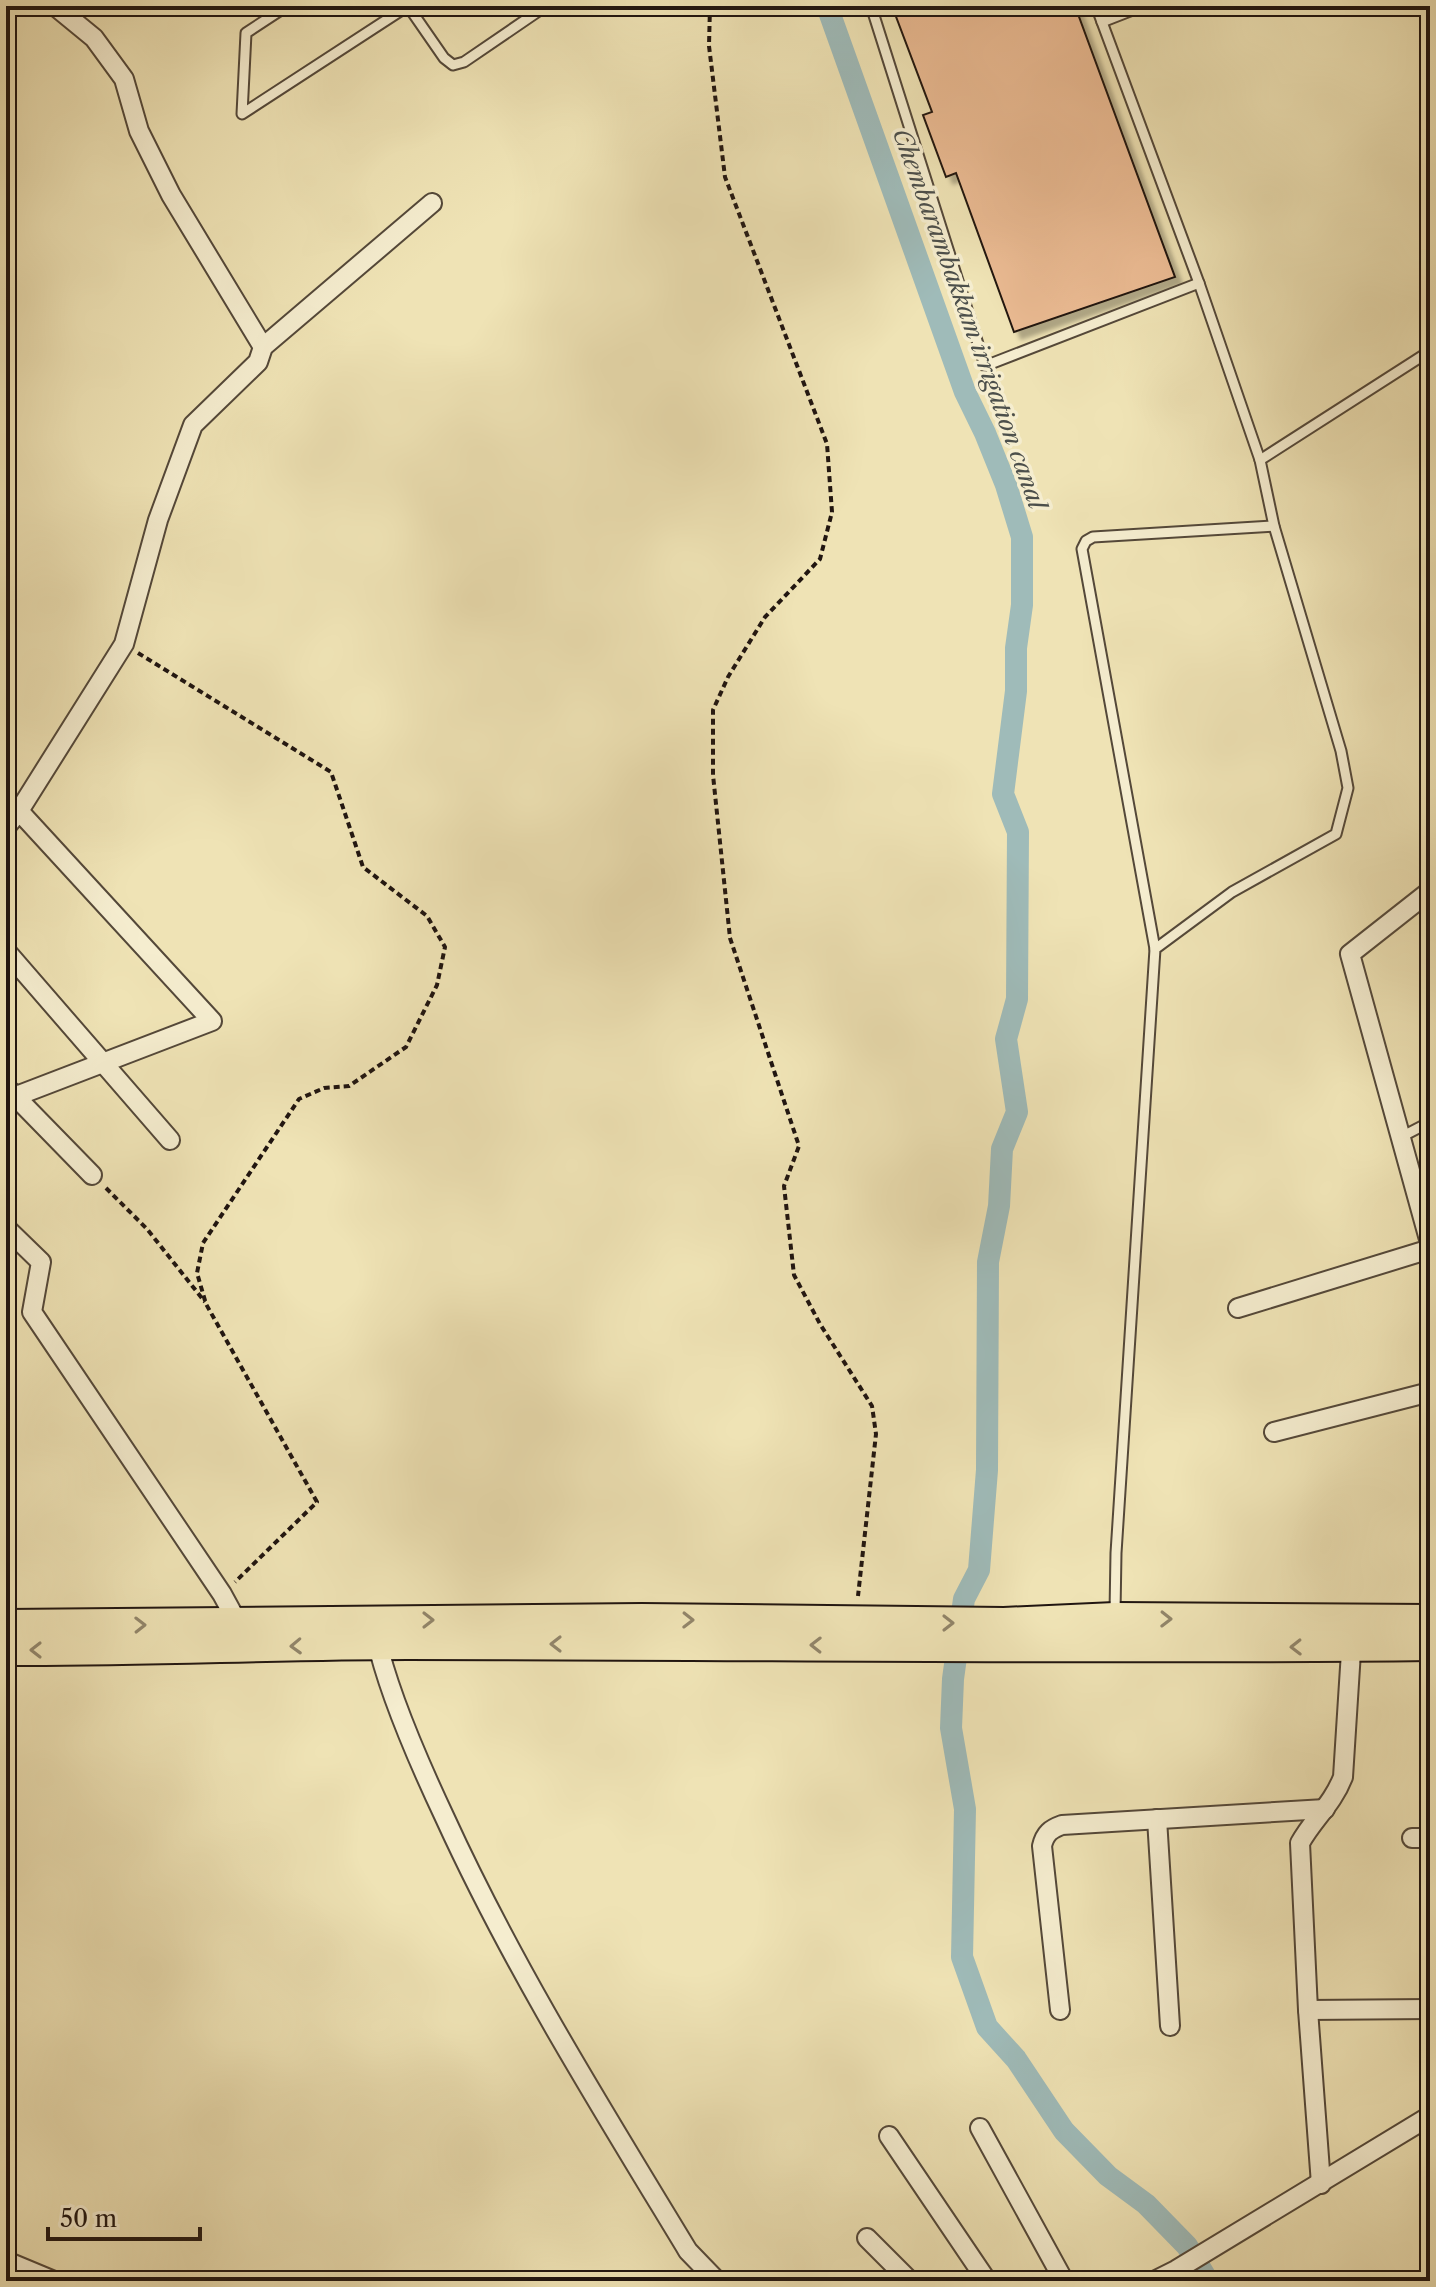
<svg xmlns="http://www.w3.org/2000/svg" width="1436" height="2287" font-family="'Libre Caslon Text',serif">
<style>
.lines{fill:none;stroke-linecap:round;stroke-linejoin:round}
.canal{stroke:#9fbbb9;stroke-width:22}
.building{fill:#eaba92;stroke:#201510;stroke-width:2;filter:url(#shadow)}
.lane-casing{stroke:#544839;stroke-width:13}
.street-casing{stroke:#544839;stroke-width:22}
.primary-casing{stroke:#201510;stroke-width:34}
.path{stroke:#201510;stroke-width:4;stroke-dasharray:6 4;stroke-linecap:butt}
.lane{stroke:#f5edcf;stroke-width:9}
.street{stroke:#f5edcf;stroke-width:18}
.primary{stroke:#efe3b5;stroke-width:30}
.oneway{stroke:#92866b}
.labels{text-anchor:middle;stroke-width:7;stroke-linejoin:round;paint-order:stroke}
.water-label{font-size:24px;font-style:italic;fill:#4c4f4b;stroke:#f5edcf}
</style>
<defs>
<filter id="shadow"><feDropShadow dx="7" dy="7" stdDeviation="2" flood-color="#0004"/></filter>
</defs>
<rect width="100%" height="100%" fill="#efe3b5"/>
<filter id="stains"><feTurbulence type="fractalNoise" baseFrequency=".0025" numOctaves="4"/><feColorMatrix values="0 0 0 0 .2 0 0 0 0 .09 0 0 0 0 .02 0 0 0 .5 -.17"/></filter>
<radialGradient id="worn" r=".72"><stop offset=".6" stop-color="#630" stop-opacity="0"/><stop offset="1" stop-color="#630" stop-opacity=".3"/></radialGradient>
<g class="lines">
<polyline class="canal" points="827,6 965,392 985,433 1006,485 1022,537 1022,605 1016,648 1016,691 1003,794 1018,832 1017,999 1006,1039 1017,1112 1002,1149 999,1206 988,1262 987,1470 979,1570 964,1599 953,1679 951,1728 965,1809 962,1957 987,2027 1016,2059 1064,2131 1108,2176 1146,2204 1187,2246 1208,2281"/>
</g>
<polygon class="building" points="892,6 1075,6 1175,277 1014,332 956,173 946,177 923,115 932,112"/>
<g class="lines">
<defs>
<g id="lane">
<polyline points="287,6 246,33 242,114 408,6"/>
<polyline points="408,6 444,58 453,65 464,62 546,6"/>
<polyline points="871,6 985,366 1199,283"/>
<polyline points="1096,6 1102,22"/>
<polyline points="1143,6 1102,22 1199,283 1260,460"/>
<polyline points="1155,949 1082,549 1086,541 1093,537 1274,526"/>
<polyline points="1401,1137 1430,1122"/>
<polyline points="1115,1612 1116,1553 1155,949 1232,892 1336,834 1348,788 1341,751 1274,526 1260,460 1430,351"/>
</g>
<g id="street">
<polyline points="55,6 94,38 124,79 139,131 171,195 263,347"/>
<polyline points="19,811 124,644 158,520 193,425 258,362 263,347 432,203"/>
<polyline points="6,827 19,811 212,1021 6,1100"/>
<polyline points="1430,891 1350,954 1430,1243"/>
<polyline points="6,951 170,1140"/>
<polyline points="10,1091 92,1175"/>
<polyline points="6,1228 41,1262 32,1312 222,1594 240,1627"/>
<polyline points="1238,1308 1430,1249"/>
<polyline points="1274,1432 1430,1392"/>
<path d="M1352,1636L1343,1777C1332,1805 1314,1818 1300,1843L1308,2010L1430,2009"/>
<path d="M376,1637C388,1693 420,1765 445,1818C514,1969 602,2109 688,2251L717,2281"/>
<polyline points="1157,1819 1170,2026"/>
<polyline points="1412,1838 1430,1838"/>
<path d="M1060,2010L1042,1846C1045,1833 1051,1829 1062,1825L1325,1809"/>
<polyline points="1308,2010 1321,2184"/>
<polyline points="980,2128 1064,2281"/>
<polyline points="889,2136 987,2281"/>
<polyline points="867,2238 910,2281"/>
<polyline points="6,2261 54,2281"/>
<polyline points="1154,2281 1176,2270 1430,2116"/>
</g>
<g id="primary">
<polyline points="6,1625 642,1619 1004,1623 1115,1618 1430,1620"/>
<path d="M6,1650C140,1651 273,1644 407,1644C748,1644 1089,1649 1430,1645"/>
</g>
</defs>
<use href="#lane" class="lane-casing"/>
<use href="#street" class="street-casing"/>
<use href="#primary" class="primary-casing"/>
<g class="path">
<polyline points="710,6 709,46 725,177 827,444 832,512 820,559 765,617 728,677 713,710 713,775 730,938 799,1146 784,1186 794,1275 820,1324 872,1406 876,1434 858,1596"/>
<polyline points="138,653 331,772 363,867 427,916 445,947 437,985 406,1047 349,1086 324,1088 299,1099 203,1243 197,1273 206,1304 317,1502 235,1582"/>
<polyline points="106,1188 147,1229 205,1302"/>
</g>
<use href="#lane" class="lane"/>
<use href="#street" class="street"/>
<use href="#primary" class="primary"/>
</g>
<defs><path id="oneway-chevron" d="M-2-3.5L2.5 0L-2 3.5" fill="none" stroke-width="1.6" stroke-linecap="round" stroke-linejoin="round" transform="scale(2)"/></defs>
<g class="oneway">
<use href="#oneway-chevron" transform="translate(1166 1619) rotate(1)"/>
<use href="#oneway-chevron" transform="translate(428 1620)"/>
<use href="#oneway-chevron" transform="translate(688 1620) rotate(1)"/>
<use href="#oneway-chevron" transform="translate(948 1623)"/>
<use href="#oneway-chevron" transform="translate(140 1625) rotate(-1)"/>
<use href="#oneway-chevron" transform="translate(556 1644) rotate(-180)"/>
<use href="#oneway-chevron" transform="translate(816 1645) rotate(-179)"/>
<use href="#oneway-chevron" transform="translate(296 1646) rotate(178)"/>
<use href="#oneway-chevron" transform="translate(1296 1647) rotate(179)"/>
<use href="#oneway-chevron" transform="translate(36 1650) rotate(-180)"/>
</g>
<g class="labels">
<g class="water-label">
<text transform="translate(969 319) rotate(70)" y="8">Chembarambakkam irrigation canal</text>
</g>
</g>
<rect width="1436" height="2287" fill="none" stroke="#efe3b5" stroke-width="32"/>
<rect x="8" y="8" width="1420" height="2271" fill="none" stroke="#201510" stroke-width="4"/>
<rect x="16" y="16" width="1404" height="2255" fill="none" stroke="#201510" stroke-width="2"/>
<path d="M48 2227v12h152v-12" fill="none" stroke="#201510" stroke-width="4"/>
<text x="60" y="2227" font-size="24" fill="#201510" stroke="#f5edcf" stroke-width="6" paint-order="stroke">50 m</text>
<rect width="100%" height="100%" filter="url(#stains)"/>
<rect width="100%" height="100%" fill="url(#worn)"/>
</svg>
